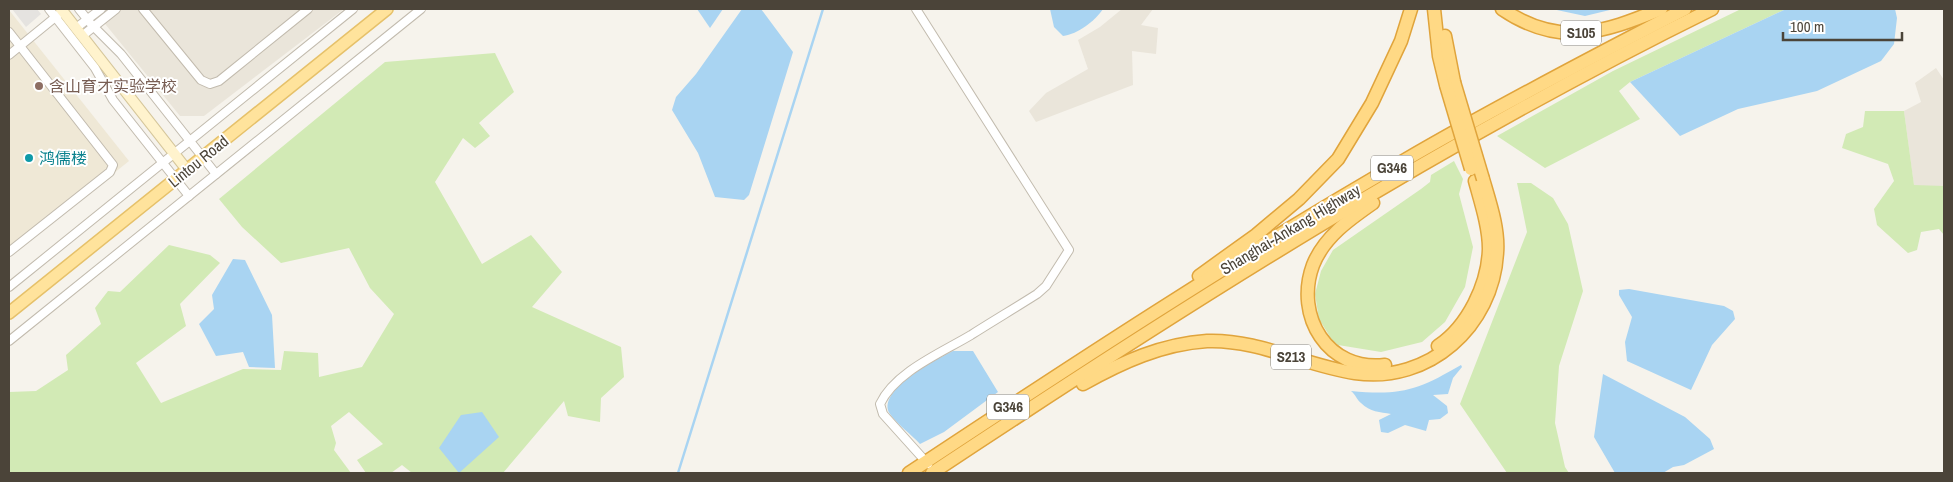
<svg xmlns="http://www.w3.org/2000/svg" width="1953" height="482" font-family="'Archivo Narrow','Noto Sans SC',sans-serif">
<style>
.residential{fill:#eae5da}
.education{fill:#efe8d6}
.green{fill:#d2eab5}
.parking{fill:#e5e3e0}
.water{fill:#a9d4f2}
.lines{fill:none;stroke-linecap:round;stroke-linejoin:round}
.stream{stroke:#a9d4f2;stroke-width:2.5}
.minor-casing{stroke:#c2bbae;stroke-width:10}
.secondary-casing{stroke:#d6c79b;stroke-width:12}
.primary-casing{stroke:#e6c16a;stroke-width:14}
.trunk-casing{stroke:#e0a43c;stroke-width:15}
.minor{stroke:#fff;stroke-width:8}
.secondary{stroke:#fff3cd;stroke-width:10}
.primary{stroke:#ffe39c;stroke-width:11}
.trunk{stroke:#ffd985;stroke-width:12}
.trunk-bridge-casing{stroke:#e0a43c;stroke-width:15;stroke-linecap:butt}
.trunk-bridge{stroke:#ffd985;stroke-width:12}
.education-dot{fill:#8d6e63;stroke:#fff;stroke-width:2}
.culture-dot{fill:#0f9aa8;stroke:#fff;stroke-width:2}
.labels{text-anchor:middle;stroke-width:4;stroke-linejoin:round;paint-order:stroke}
.shield{fill:#fff;stroke:#817c74;stroke-width:1}
.shield-label{font-size:15px;font-weight:bold;fill:#4b4439}
.education-label{font-size:16px;fill:#785e54;stroke:#fff;text-anchor:start}
.culture-label{font-size:16px;fill:#0d838f;stroke:#fff;text-anchor:start}
.street-label{font-size:16px;fill:#4b4439;stroke:#fff}
</style>
<rect width="100%" height="100%" fill="#f6f3ec"/>
<g class="residential">
<polygon points="93,9 344,9 204,116 180,116"/>
<polygon points="1122,9 1153,9 1141,25 1158,28 1156,54 1132,51 1133,85 1036,122 1029,111 1046,93 1088,69 1078,40 1100,27"/>
<polygon points="1936,68 1944,80 1944,186 1914,186 1904,111 1921,102 1915,83"/>
</g>
<polygon class="education" points="9,10 129,161 9,257"/>
<g class="green">
<polygon points="1741,9 1786,9 1630,82 1619,91 1640,119 1545,168 1497,136 1613,71"/>
<polygon points="495,53 514,92 479,123 490,136 475,148 463,138 435,182 482,264 531,235 562,272 532,307 621,347 624,377 601,398 600,422 568,416 564,401 503,473 412,473 402,465 391,473 366,473 357,460 383,444 349,412 331,426 336,443 334,450 351,473 9,473 9,392 36,391 68,370 66,355 101,324 95,308 108,291 120,292 169,245 210,255 220,263 180,304 186,326 136,363 161,403 243,369 281,370 284,351 318,353 319,377 362,367 394,314 370,288 349,248 281,263 242,227 219,199 385,62"/>
<polygon points="1865,111 1904,111 1914,185 1944,186 1944,235 1939,229 1921,232 1917,250 1908,253 1877,225 1874,209 1894,181 1888,164 1842,148 1846,134 1863,127"/>
<polygon points="1454,161 1463,179 1459,194 1473,247 1465,287 1445,322 1422,342 1381,352 1338,345 1332,340 1319,319 1315,294 1321,271 1333,250 1421,189 1430,182 1431,175"/>
<polygon points="1517,183 1531,183 1553,198 1568,224 1583,291 1559,366 1555,423 1565,467 1569,473 1507,473 1460,404 1527,232"/>
</g>
<polygon class="parking" points="12,9 37,9 41,14 26,27"/>
<g class="water">
<polygon points="697,9 723,9 710,28"/>
<polygon points="742,9 761,9 793,52 749,195 744,200 715,197 698,153 672,110 676,97 696,74"/>
<path d="M1050,9H1103C1095,21 1078,34 1063,36L1054,27Z"/>
<polygon points="1552,9 1614,9 1585,16"/>
<polygon points="1786,9 1895,9 1897,18 1894,44 1881,61 1817,91 1738,109 1680,136 1630,82"/>
<polygon points="233,259 245,260 272,315 275,368 249,367 243,352 216,356 199,324 214,309 212,295"/>
<polygon points="1629,289 1724,306 1733,311 1735,319 1712,345 1691,390 1627,361 1625,342 1632,317 1619,295 1619,290"/>
<path d="M953,351H973L998,392L944,432L920,444C911,434 898,425 890,414C875,391 937,359 953,351Z"/>
<path d="M1461,365L1462,367L1453,378L1448,394L1433,395L1447,406L1448,413L1440,419L1429,420L1426,431L1405,425L1388,433L1381,432L1379,420L1391,414C1380,412 1370,412 1361,403C1357,400 1356,395 1351,391C1401,396 1418,390 1461,365Z"/>
<polygon points="1603,374 1685,417 1710,439 1714,449 1684,465 1673,467 1663,473 1615,473 1594,437"/>
<polygon points="482,412 499,437 459,473 439,448 461,415"/>
</g>
<g class="lines">
<polyline class="stream" points="678,473 823,9"/>
<defs>
<g id="minor">
<polyline points="49,9 95,68 113,100 189,196"/>
<polyline points="79,9 91,24 121,54 216,174"/>
<polyline points="143,9 201,80 210,84 219,81 308,9"/>
<path d="M916,9L1069,250L1046,286L1037,294C1015,308 993,321 971,335C941,353 895,372 880,404L883,414L928,464"/>
<polyline points="76,28 101,9"/>
<polyline points="9,32 113,165 110,172 9,252"/>
<polyline points="82,36 116,9"/>
<polyline points="9,55 58,15"/>
<polyline points="9,287 353,9"/>
<polyline points="9,341 421,9"/>
</g>
<polyline id="secondary" points="61,9 187,170"/>
<polyline id="primary" points="9,313 387,9"/>
<g id="trunk">
<polyline points="1434,9 1439,56 1446,85"/>
<path d="M1502,9C1559,48 1603,33 1661,9"/>
<polyline points="1445,36 1454,82"/>
<path d="M1373,203C1350,219 1324,237 1313,265C1294,316 1328,372 1385,365"/>
<polyline points="1199,276 1256,235 1299,199 1338,159 1372,103 1401,41 1411,9"/>
<path d="M1438,346C1468,326 1488,284 1489,249C1489,227 1481,203 1475,181"/>
<path d="M1083,384C1122,362 1162,344 1207,341C1258,339 1306,366 1355,373C1429,384 1493,326 1497,253C1499,229 1490,203 1483,179"/>
<path d="M909,473C1072,365 1235,258 1405,160C1496,107 1590,58 1685,9"/>
<path d="M932,473C1184,306 1440,143 1712,9"/>
</g>
</defs>
<use href="#minor" class="minor-casing"/>
<use href="#secondary" class="secondary-casing"/>
<use href="#primary" class="primary-casing"/>
<use href="#trunk" class="trunk-casing"/>
<use href="#minor" class="minor"/>
<use href="#secondary" class="secondary"/>
<use href="#primary" class="primary"/>
<use href="#trunk" class="trunk"/>
<defs>
<g id="trunk-bridge">
<polyline points="1454,82 1483,179"/>
<polyline points="1446,85 1471,169"/>
</g>
</defs>
<use href="#trunk-bridge" class="trunk-bridge-casing"/>
<use href="#trunk-bridge" class="trunk-bridge"/>
</g>
<circle class="education-dot" cx="39" cy="86" r="5"/>
<circle class="culture-dot" cx="29" cy="158" r="5"/>
<g class="labels">
<g class="shield">
<rect x="1561" y="20.5" width="40" height="25" rx="4"/>
<rect x="1371" y="155.5" width="42" height="25" rx="4"/>
<rect x="1271" y="344.5" width="40" height="25" rx="4"/>
<rect x="987" y="394.5" width="42" height="25" rx="4"/>
</g>
<g class="shield-label">
<text x="1581" y="38">S105</text>
<text x="1392" y="173">G346</text>
<text x="1291" y="362">S213</text>
<text x="1008" y="412">G346</text>
</g>
<g class="education-label">
<text x="49" y="92">含山育才实验学校</text>
</g>
<g class="culture-label">
<text x="39" y="164">鸿儒楼</text>
</g>
<g class="street-label">
<text transform="translate(198 161) rotate(-39)" y="6">Lintou Road</text>
<text transform="translate(1290 229) rotate(-31)" y="6">Shanghai-Ankang Highway</text>
</g>
</g>
<rect width="1953" height="482" fill="none" stroke="#4b4439" stroke-width="20"/>
<path d="M1783 32v8h119v-8" fill="none" stroke="#4b4439" stroke-width="2.5"/>
<text x="1790" y="32" font-size="15" fill="#4b4439" stroke="#ffffff" stroke-width="4" paint-order="stroke">100 m</text>
</svg>
